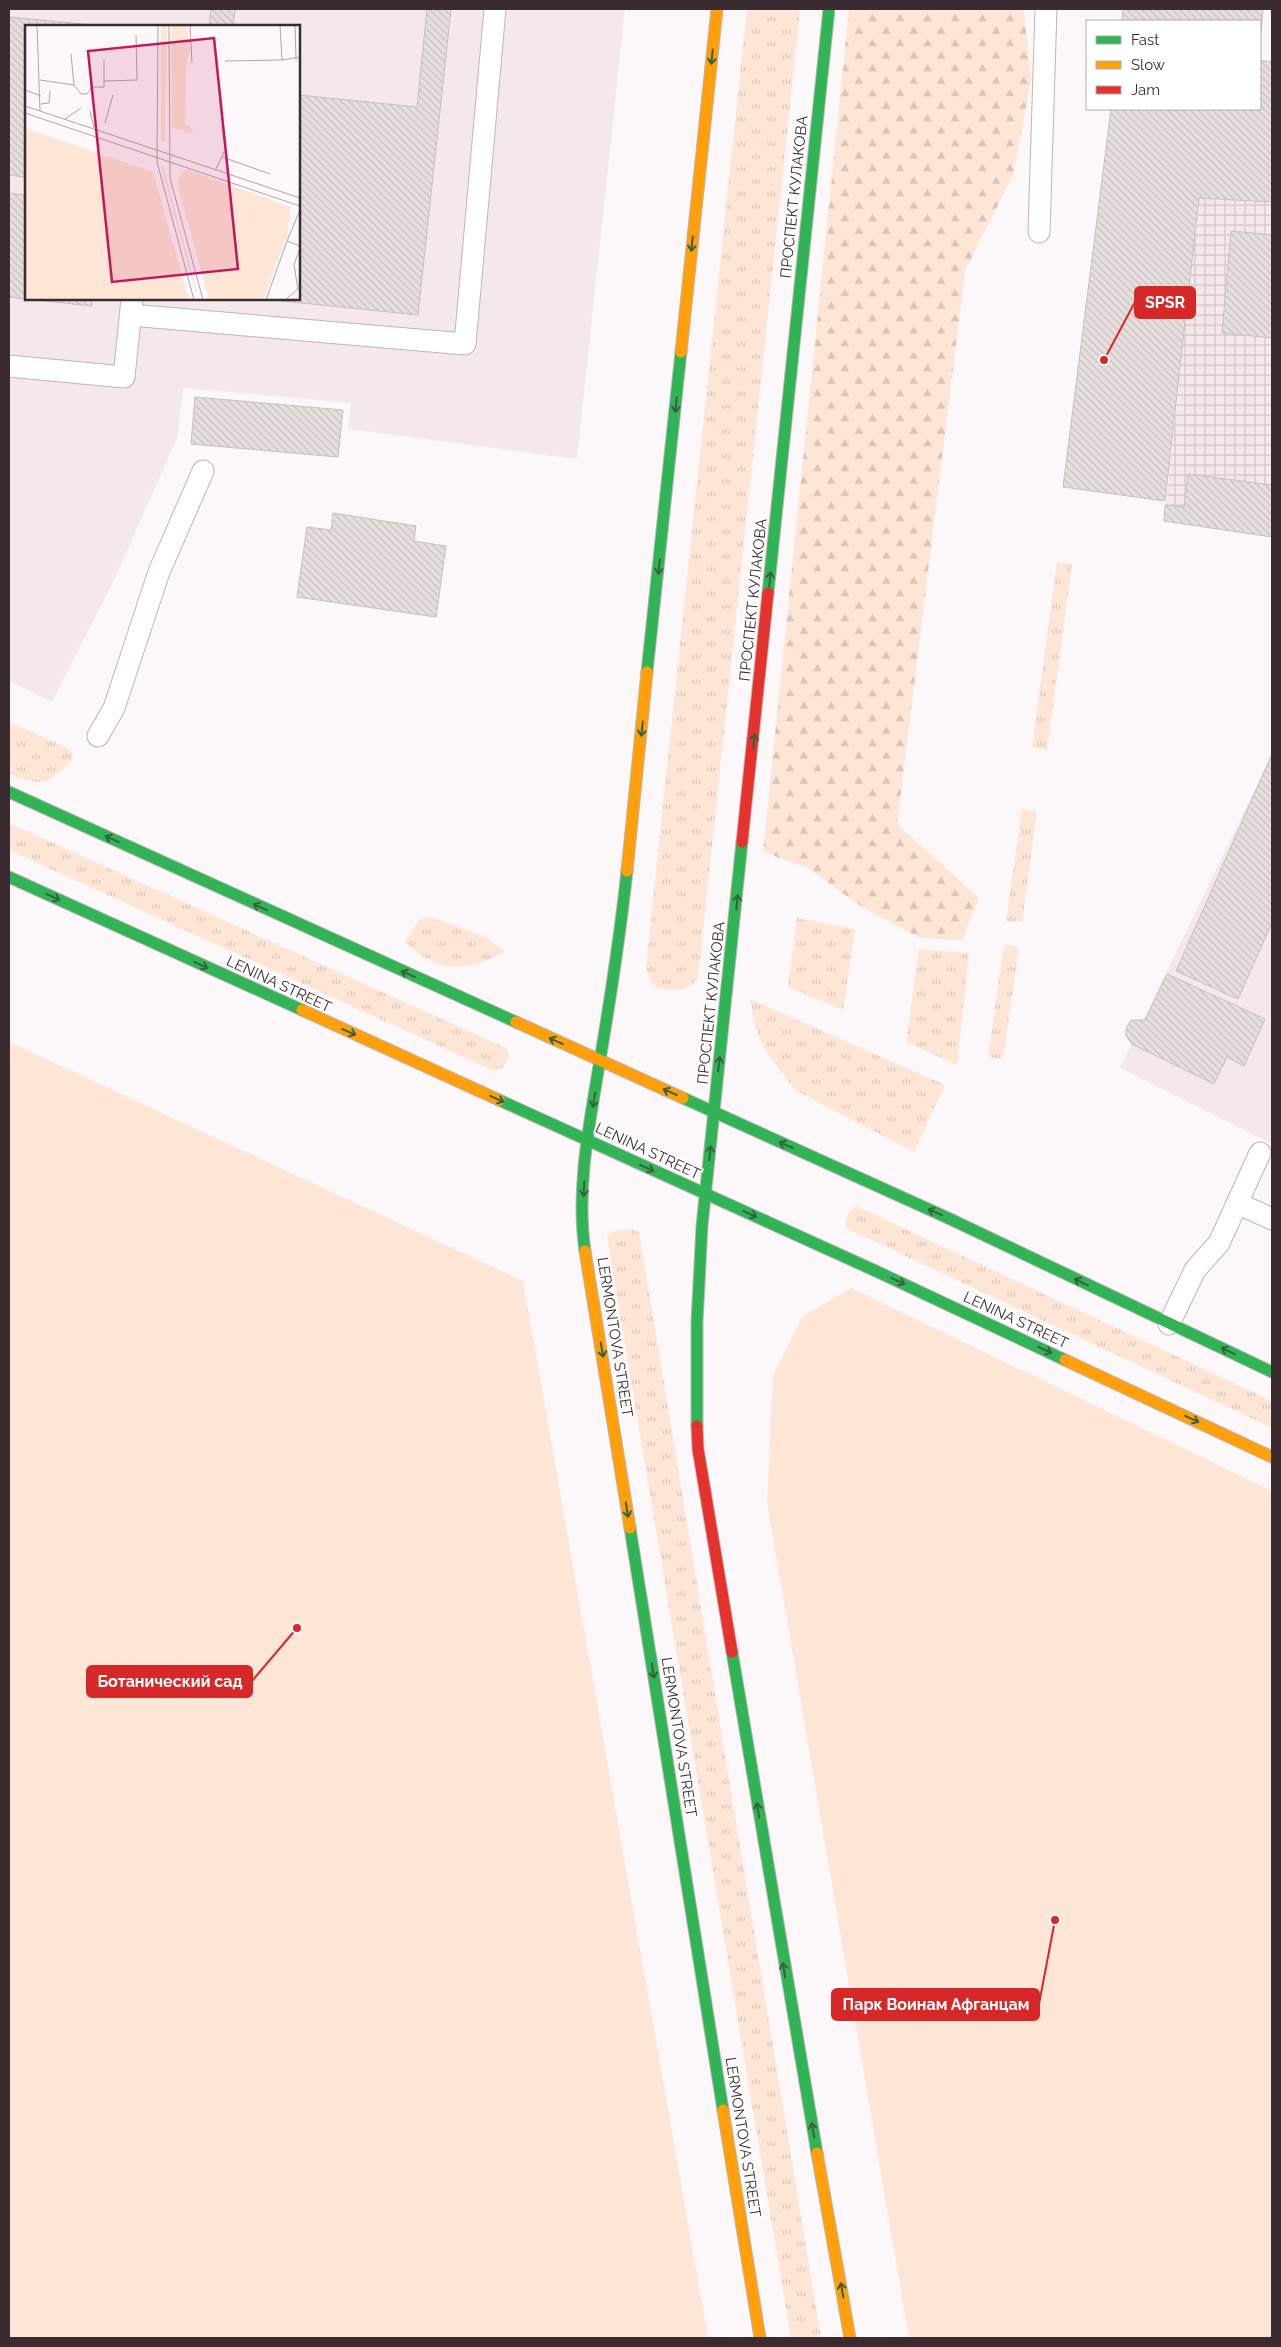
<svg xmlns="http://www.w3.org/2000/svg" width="1281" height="2347" font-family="Raleway,sans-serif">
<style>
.built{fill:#f5e8ea;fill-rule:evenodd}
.industrial{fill:url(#industrial-grid)}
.grass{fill:url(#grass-tufts)}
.forest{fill:url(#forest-firs)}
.green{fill:#fde6d6}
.building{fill:url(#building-back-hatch);stroke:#c7bfbe}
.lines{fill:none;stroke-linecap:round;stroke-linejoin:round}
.lane-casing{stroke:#beb5b6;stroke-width:23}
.fast-casing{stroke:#beb5b6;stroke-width:13}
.slow-casing{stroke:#beb5b6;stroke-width:13}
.jam-casing{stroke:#beb5b6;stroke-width:13}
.lane{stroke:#fffefe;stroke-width:21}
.fast{stroke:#30b455;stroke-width:11}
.slow{stroke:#ff9f0a;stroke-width:11}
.jam{stroke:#e5322d;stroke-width:11}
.oneway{stroke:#36623e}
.labels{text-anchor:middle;stroke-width:4;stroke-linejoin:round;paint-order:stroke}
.street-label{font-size:15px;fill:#3a2c2e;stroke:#fff}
.inset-road{fill:none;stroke:#aea6a7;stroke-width:1}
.view{fill:#c2185b;fill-opacity:0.15;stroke:#c2185b;stroke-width:2.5}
.inset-edge{fill:none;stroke:#3a2c2e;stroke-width:2.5}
.leader{fill:none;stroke:#d62828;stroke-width:2}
.callout-dot{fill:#d62828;stroke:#fff;stroke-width:2}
.callout{fill:#d62828;stroke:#d62828;stroke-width:2}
.callout-label{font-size:16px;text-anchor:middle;font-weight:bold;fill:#fff}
</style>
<defs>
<pattern id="industrial-grid" width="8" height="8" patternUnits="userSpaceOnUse" patternTransform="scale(1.25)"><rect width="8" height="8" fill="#f5e8ea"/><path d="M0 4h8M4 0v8" fill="none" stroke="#d3c7c9"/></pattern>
<pattern id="grass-tufts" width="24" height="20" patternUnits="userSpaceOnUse" patternTransform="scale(1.25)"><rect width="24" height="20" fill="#fde6d6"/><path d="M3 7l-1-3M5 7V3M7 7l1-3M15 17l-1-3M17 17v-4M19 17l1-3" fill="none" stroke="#dac5b8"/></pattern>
<pattern id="forest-firs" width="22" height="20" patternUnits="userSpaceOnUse" patternTransform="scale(1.25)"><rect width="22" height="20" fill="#fde6d6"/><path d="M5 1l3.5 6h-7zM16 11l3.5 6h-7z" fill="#dac5b8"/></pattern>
<pattern id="building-back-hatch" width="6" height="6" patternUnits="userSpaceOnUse" patternTransform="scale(1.25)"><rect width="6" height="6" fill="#e7dfde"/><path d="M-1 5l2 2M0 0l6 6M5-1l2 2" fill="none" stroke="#c7c0bf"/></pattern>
</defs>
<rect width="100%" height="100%" fill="#fcf7f8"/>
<g class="built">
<path d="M9,9H625L577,459L348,429L351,403L183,388L178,436L115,578L52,702L9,681ZM26,26H299V299H26Z"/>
<polygon points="1272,754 1272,1144 1120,1068"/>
</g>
<polygon class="industrial" points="1199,198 1272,202 1272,537 1164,521"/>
<g class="grass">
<path d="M747,9H800L698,978C684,994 676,990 657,988L650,980L646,967Z"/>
<polygon points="1057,562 1072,564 1047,750 1032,747"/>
<path d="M9,722L65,747L72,752V760C48,785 42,787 9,774Z"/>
<polygon points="1022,809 1037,811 1022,922 1006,921"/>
<polygon points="9,823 506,1048 509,1056 503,1068 492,1070 9,850"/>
<path d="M430,917L486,937L505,951C469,973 435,974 405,941L420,919Z"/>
<polygon points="797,918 855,929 843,1010 788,987"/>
<polygon points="1004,945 1019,947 1003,1059 988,1057"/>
<polygon points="919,949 969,953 957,1065 906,1042"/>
<polygon points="750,999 945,1085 914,1152 795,1090 765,1050 755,1026"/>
<path d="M856,1206L1272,1401V1428L846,1228C845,1218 848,1212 856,1206Z"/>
<polygon points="630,1229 639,1232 821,2338 791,2338 607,1236 615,1231"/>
</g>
<polygon class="forest" points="849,9 1024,9 1031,81 1013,175 965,271 897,824 979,898 962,940 920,938 862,907 808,868 763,852"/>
<g class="green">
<polygon points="9,1042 523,1281 708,2338 9,2338"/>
<polygon points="851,1288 1272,1491 1272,2338 909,2338 767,1502 773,1376 803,1316"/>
</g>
<g class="building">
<polygon points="211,9 235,9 233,26 209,26"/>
<polygon points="427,9 451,9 418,315 263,299 299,299 299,95 417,107"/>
<polygon points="1123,9 1263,9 1260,41 1260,21 1122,21"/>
<polygon points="9,17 104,26 26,26 26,177 9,175"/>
<polygon points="1260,60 1272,62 1272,202 1199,198 1165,501 1063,487 1111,109 1260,109"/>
<polygon points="9,193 26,195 26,299 92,299 92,306 9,297"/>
<polygon points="1231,231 1272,235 1272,338 1222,333"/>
<polygon points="195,397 343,410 338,457 191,444"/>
<polygon points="1188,474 1272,485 1272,537 1164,521 1165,505 1184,507"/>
<polygon points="333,513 416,526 414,541 446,546 436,617 297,597 307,527 331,530"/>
<polygon points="1272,754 1272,923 1238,999 1176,971"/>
<polygon points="1167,974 1265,1019 1244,1066 1227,1057 1214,1084 1132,1044 1126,1036 1126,1028 1131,1020 1145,1020"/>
</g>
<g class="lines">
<defs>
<g id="lane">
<polyline points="1039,232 1046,9"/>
<polyline points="131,315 465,344 495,9"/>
<polyline points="9,366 124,377 132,299"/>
<polyline points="98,736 114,708 159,572 203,471"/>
<polyline points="1237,1203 1272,1219"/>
<polyline points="1169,1324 1195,1270 1219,1243 1260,1153"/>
</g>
<g id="fast">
<polyline points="768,593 829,9"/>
<polyline points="647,672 681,352"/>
<polyline points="9,792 516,1022"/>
<polyline points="9,877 302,1010"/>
<polyline points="683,1098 948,1218 1272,1372"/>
<polyline points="499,1100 878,1272 1065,1360"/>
<path d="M585,1251C576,1190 589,1126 599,1066C610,1001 620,936 627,871"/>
<polyline points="697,1426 697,1322 702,1226 742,842"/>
<polyline points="630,1528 723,2110"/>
<polyline points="732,1652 817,2153"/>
</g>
<g id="slow">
<polyline points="681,352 717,9"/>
<polyline points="627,871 647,672"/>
<polyline points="302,1010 499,1100"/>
<polyline points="516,1022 683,1098"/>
<polyline points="585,1251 630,1528"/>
<polyline points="1065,1360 1272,1457"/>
<polyline points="723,2110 760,2338"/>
<polyline points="817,2153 850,2338"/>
</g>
<g id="jam">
<polyline points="742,842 768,593"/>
<polyline points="697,1426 698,1449 732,1652"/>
</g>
</defs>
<use href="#lane" class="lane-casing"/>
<use href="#fast" class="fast-casing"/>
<use href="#slow" class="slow-casing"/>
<use href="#jam" class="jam-casing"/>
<use href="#lane" class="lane"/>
<use href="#fast" class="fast"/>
<use href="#slow" class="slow"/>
<use href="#jam" class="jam"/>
</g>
<defs><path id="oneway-shaft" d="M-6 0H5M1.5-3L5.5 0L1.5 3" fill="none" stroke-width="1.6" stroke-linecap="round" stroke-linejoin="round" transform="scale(1.25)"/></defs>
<g class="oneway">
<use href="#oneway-shaft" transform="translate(712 57) rotate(96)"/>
<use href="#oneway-shaft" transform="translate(692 244) rotate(96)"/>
<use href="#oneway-shaft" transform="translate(676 405) rotate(96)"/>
<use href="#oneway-shaft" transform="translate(659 567) rotate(96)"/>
<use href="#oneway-shaft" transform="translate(770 579) rotate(-84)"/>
<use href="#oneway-shaft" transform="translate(642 729) rotate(96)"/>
<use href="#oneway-shaft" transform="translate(754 741) rotate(-84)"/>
<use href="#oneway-shaft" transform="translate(112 839) rotate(-156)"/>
<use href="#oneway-shaft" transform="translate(53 897) rotate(25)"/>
<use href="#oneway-shaft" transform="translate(737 902) rotate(-84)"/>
<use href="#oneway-shaft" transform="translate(260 907) rotate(-156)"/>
<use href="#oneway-shaft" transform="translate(201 965) rotate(25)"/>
<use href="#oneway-shaft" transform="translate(408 974) rotate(-156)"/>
<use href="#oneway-shaft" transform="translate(349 1032) rotate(24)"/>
<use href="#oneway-shaft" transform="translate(556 1041) rotate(-156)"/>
<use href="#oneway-shaft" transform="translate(719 1064) rotate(-83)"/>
<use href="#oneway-shaft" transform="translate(670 1092) rotate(-156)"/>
<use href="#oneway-shaft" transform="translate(497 1099) rotate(24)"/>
<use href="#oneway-shaft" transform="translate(594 1100) rotate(99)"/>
<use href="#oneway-shaft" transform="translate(786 1145) rotate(-156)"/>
<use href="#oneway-shaft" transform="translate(710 1153) rotate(-84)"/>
<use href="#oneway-shaft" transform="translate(647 1168) rotate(25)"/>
<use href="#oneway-shaft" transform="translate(584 1189) rotate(92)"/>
<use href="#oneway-shaft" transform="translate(935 1212) rotate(-156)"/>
<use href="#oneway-shaft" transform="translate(750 1214) rotate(24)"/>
<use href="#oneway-shaft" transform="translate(898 1281) rotate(25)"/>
<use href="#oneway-shaft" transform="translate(1081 1282) rotate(-154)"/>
<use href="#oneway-shaft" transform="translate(602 1350) rotate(81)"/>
<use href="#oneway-shaft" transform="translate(1045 1350) rotate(25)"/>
<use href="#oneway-shaft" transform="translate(1228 1351) rotate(-155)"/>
<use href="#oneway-shaft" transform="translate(1192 1419) rotate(25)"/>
<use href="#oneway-shaft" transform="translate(627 1510) rotate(81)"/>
<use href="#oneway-shaft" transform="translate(653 1671) rotate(81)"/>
<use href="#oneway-shaft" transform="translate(758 1810) rotate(-99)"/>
<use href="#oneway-shaft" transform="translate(784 1970) rotate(-99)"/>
<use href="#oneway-shaft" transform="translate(813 2130) rotate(-100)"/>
<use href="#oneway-shaft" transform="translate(842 2290) rotate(-100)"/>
</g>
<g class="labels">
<g class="street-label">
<text transform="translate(794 197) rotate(-84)" y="5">ПРОСПЕКТ КУЛАКОВА</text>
<text transform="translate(753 600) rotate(-84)" y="5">ПРОСПЕКТ КУЛАКОВА</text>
<text transform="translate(279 984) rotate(25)" y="5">LENINA STREET</text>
<text transform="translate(711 1003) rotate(-84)" y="5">ПРОСПЕКТ КУЛАКОВА</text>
<text transform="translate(648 1151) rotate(25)" y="5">LENINA STREET</text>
<text transform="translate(1016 1320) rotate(25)" y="5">LENINA STREET</text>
<text transform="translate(615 1337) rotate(81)" y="5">LERMONTOVA STREET</text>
<text transform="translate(679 1737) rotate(81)" y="5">LERMONTOVA STREET</text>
<text transform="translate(743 2137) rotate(81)" y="5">LERMONTOVA STREET</text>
</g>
</g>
<g transform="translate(25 25)">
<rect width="275" height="275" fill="#fcf7f8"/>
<path d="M136,0H142L140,117L136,115ZM136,141H138L172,266H170Z" fill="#fde6d6"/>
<path d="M146,0H162L165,23L161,43L160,98L168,104L167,109L147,102Z" fill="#fde6d6"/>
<path d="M0,103L128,147L164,275H0ZM160,144L266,182L262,211L238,275H184L154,166L153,154Z" fill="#fde6d6"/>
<path class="inset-road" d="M12,0L15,86M133,0L132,137L169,275M144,0L145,153L178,275M165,0L167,38M270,0L271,35M46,29L49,60M257,35L275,32M200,36L257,35L255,0M15,55L49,60L56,69H62L67,62H79V34M79,56L112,55L111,10M0,65L16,71M16,79L24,78L25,66M0,81L275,173M65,86L69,103M0,88L275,181M40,94L56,83M80,98L88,70M197,132L245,149M191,144L199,127M275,185L262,216L275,221M241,275L262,216M260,275L273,264L269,240L275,223"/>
<path class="view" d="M189,13L213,244L87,257L63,26Z"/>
<rect width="275" height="275" class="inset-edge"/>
</g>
<path class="leader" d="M1104 360L1135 302M297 1628L252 1681M1055 1920L1039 2004"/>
<g class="callout-dot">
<circle cx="1104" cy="360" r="5"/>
<circle cx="297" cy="1628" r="5"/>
<circle cx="1055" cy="1920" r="5"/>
</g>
<g class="callout">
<rect x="1135" y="287" width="60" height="31" rx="5"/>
<rect x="87" y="1666" width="165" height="31" rx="5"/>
<rect x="832" y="1989" width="207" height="31" rx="5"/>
</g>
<g class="callout-label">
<text x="1165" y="308">SPSR</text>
<text x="170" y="1687">Ботанический сад</text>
<text x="936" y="2010">Парк Воинам Афганцам</text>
</g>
<rect width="1281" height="2347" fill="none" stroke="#3a2c2e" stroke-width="20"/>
<rect x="1086" y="20" width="175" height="90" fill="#ffffff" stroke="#b0abab"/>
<rect x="1096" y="36" width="25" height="8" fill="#30b455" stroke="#b0abab"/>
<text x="1131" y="45" font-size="15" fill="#3a2c2e">Fast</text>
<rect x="1096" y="61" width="25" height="8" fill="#ff9f0a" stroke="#b0abab"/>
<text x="1131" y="70" font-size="15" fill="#3a2c2e">Slow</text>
<rect x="1096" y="86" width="25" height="8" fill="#e5322d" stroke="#b0abab"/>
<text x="1131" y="95" font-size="15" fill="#3a2c2e">Jam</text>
</svg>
